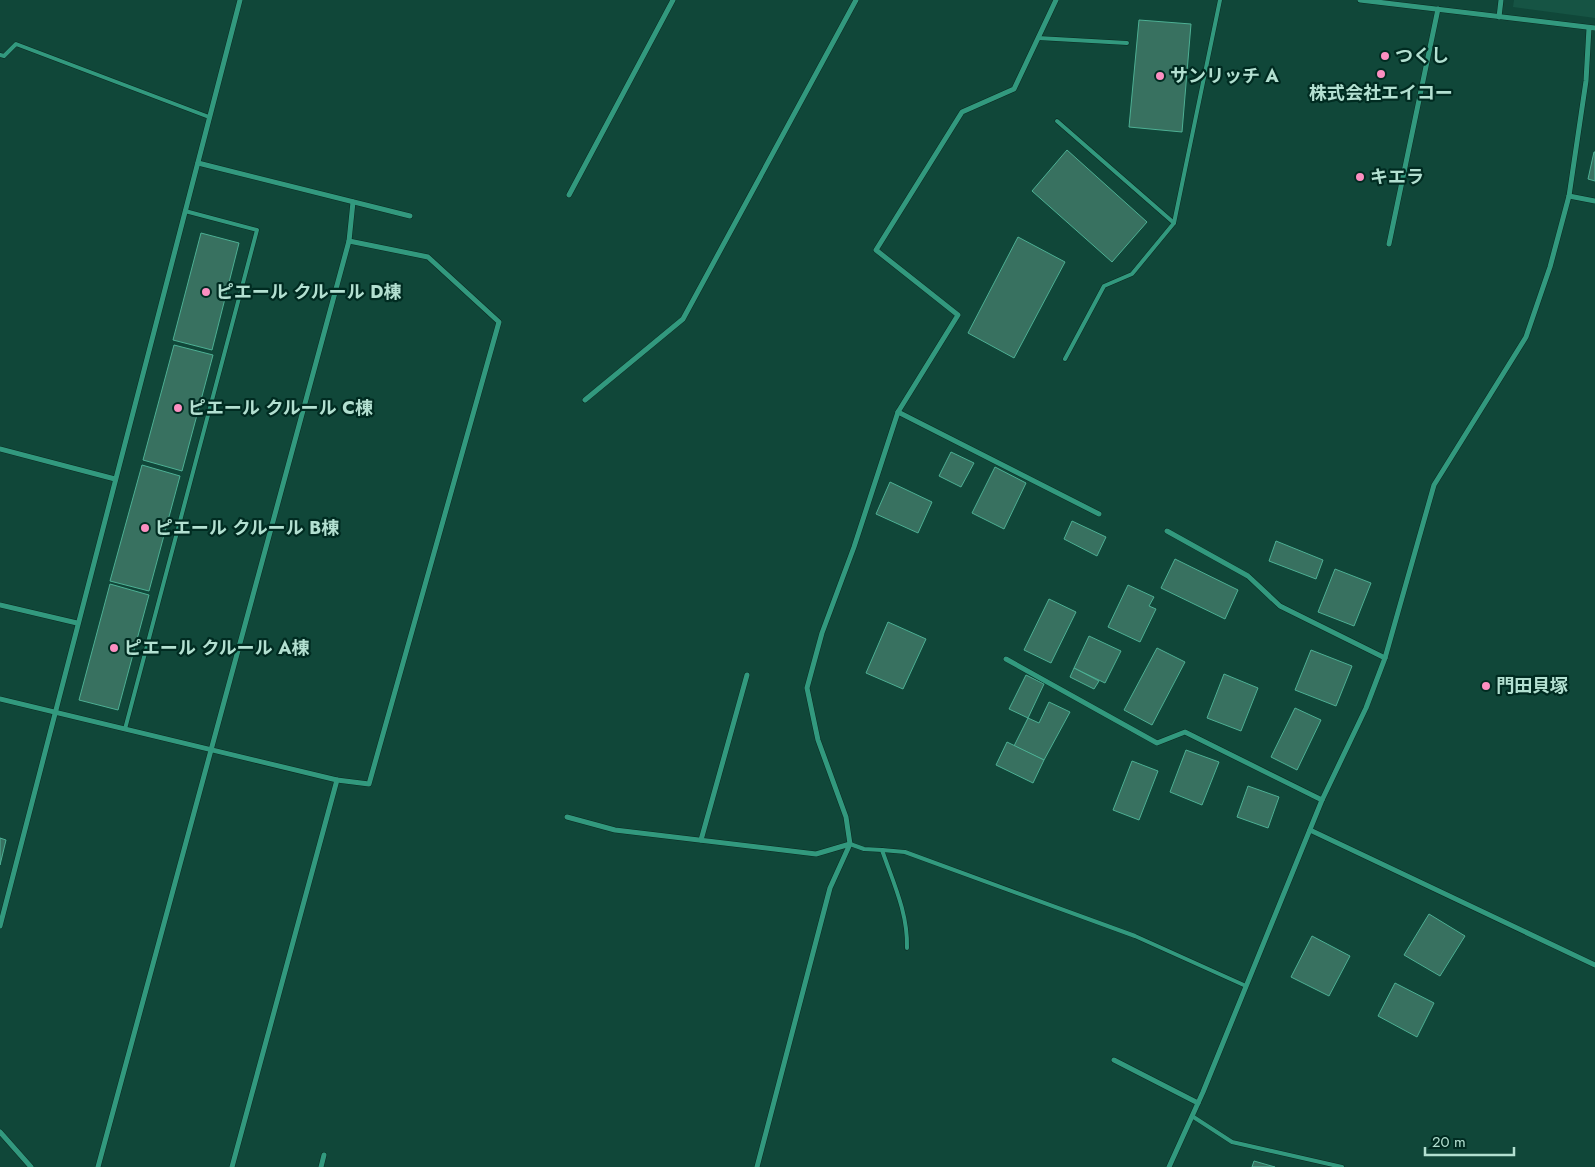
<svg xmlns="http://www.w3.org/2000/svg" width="1595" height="1167" font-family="Jost,'Noto Sans JP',sans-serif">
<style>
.built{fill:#165444}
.building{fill:#387160;stroke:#4db094}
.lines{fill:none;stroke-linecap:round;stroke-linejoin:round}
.lane-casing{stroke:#0a2a21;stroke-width:5}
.street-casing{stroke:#0a2a21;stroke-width:6}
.lane{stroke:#32997e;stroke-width:4}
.street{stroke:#32997e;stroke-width:5}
.poi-dot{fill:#fc8fc1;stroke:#002b21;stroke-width:2}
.labels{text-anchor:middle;stroke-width:4.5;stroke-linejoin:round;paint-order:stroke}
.poi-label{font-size:18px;font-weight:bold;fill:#b3e0d1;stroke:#002b21;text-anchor:start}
</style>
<rect width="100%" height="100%" fill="#104739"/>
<polygon class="built" points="1514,0 1595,0 1595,18 1513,7"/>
<g class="building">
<polygon points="1139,20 1191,24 1182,132 1129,127"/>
<polygon points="1067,150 1147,222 1112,262 1032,191"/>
<polygon points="1594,152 1595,152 1595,181 1588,179"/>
<polygon points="201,233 239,243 212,350 173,340"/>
<polygon points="1018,237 1065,262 1014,358 968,333"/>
<polygon points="174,345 213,355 182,471 143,460"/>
<polygon points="951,452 974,463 961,487 939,476"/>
<polygon points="142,465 180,476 149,591 110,581"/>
<polygon points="995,467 1026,483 1004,529 972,513"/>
<polygon points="890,482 932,502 918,533 876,514"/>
<polygon points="1072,521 1106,537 1097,556 1064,539"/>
<polygon points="1276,541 1323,560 1316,579 1269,561"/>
<polygon points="1175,559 1238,590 1225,619 1161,588"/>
<polygon points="1335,569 1371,583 1354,626 1318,612"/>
<polygon points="110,584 149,595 118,710 79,700"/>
<polygon points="1128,585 1154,597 1149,606 1156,609 1140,642 1108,627"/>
<polygon points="1049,599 1076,612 1051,663 1024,650"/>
<polygon points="888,622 926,639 903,689 866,673"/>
<polygon points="1089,636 1121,651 1105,683 1074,668"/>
<polygon points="1157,648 1185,662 1152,725 1124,710"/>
<polygon points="1311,650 1352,666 1336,706 1295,690"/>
<polygon points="1074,668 1099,681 1094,689 1070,677"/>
<polygon points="1224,674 1258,688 1241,731 1207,718"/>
<polygon points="1026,675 1044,684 1028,718 1009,709"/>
<polygon points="1049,702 1070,712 1044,760 1014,746 1028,718 1039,723"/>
<polygon points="1295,708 1321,720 1297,770 1271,757"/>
<polygon points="1007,742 1044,760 1033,783 996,765"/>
<polygon points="1186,750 1219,762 1202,805 1170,792"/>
<polygon points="1132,761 1158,771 1139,820 1113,810"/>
<polygon points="1248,786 1279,797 1268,828 1237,817"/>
<polygon points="0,838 6,840 0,865"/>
<polygon points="1429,914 1465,936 1440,976 1404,955"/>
<polygon points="1312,936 1350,956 1329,996 1291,977"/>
<polygon points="1395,983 1434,1003 1417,1037 1378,1016"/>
<polygon points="1254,1161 1275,1167 1252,1167"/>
</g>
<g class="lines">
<defs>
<g id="lane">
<polyline points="1038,38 1127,43"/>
<polyline points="0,55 4,56 16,44 209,117"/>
<polyline points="1057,121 1174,223"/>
<polyline points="1065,359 1104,286 1132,274 1174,223 1220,0"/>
<polyline points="125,729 257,230 185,211"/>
<path d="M850,844L864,849L882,850C893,882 908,913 907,948"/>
<polyline points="882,850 905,852 1135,936 1246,986"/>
<polyline points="1192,1116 1232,1142 1342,1167"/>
</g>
<g id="street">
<polyline points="1360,0 1595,28"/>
<polyline points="1499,17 1501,0"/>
<polyline points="198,163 410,216"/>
<polyline points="569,195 673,0"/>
<polyline points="1569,196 1595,201"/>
<polyline points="1389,244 1438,9"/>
<polyline points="585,400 683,319 856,0"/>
<polyline points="898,412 1099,514"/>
<polyline points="0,449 115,479"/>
<polyline points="1167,531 1248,576 1280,606 1385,658"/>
<polyline points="0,605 77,623"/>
<polyline points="1006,659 1157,743 1185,732 1322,800"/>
<polyline points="0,699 337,780 232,1167"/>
<polyline points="337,780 369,784 499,322 428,257 349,241"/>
<polyline points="567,817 615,830 816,854 850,844"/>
<polyline points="1310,830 1595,965"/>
<polyline points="701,840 747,675"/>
<polyline points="0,926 240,0"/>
<polyline points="1114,1060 1198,1103"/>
<polyline points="0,1132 31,1167"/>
<polyline points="98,1167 349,241 353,202"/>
<polyline points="321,1167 324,1155"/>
<polyline points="757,1167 830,888 850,844 846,817 818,740 807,688 822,633 854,547 898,412 958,315 876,250 962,112 1014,89 1056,0"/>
<polyline points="1169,1167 1203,1092 1322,800 1366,708 1385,658 1434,485 1526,337 1550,267 1569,196 1586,81 1589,28"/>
</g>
</defs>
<use href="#lane" class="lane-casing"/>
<use href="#street" class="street-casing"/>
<use href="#lane" class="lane"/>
<use href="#street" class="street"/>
</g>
<g class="poi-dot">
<circle cx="1385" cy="56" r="5"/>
<circle cx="1381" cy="74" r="5"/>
<circle cx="1160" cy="76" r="5"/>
<circle cx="1360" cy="177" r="5"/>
<circle cx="206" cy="292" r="5"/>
<circle cx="178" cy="408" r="5"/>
<circle cx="145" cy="528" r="5"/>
<circle cx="114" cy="648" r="5"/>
<circle cx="1486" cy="686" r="5"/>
</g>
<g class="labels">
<g class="poi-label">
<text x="1395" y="62">つくし</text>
<text x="1170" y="82">サンリッチ A</text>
<text x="1381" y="99" text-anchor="middle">株式会社エイコー</text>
<text x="1370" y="183">キエラ</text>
<text x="216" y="298">ピエール クルール D棟</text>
<text x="188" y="414">ピエール クルール C棟</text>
<text x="155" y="534">ピエール クルール B棟</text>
<text x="124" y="654">ピエール クルール A棟</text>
<text x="1496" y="692">門田貝塚</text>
</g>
</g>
<path d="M1425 1147v8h89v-8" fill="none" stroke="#b3e0d1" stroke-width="2.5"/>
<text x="1432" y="1147" font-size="15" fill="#b3e0d1" stroke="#002b21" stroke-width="4" paint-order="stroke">20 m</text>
</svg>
